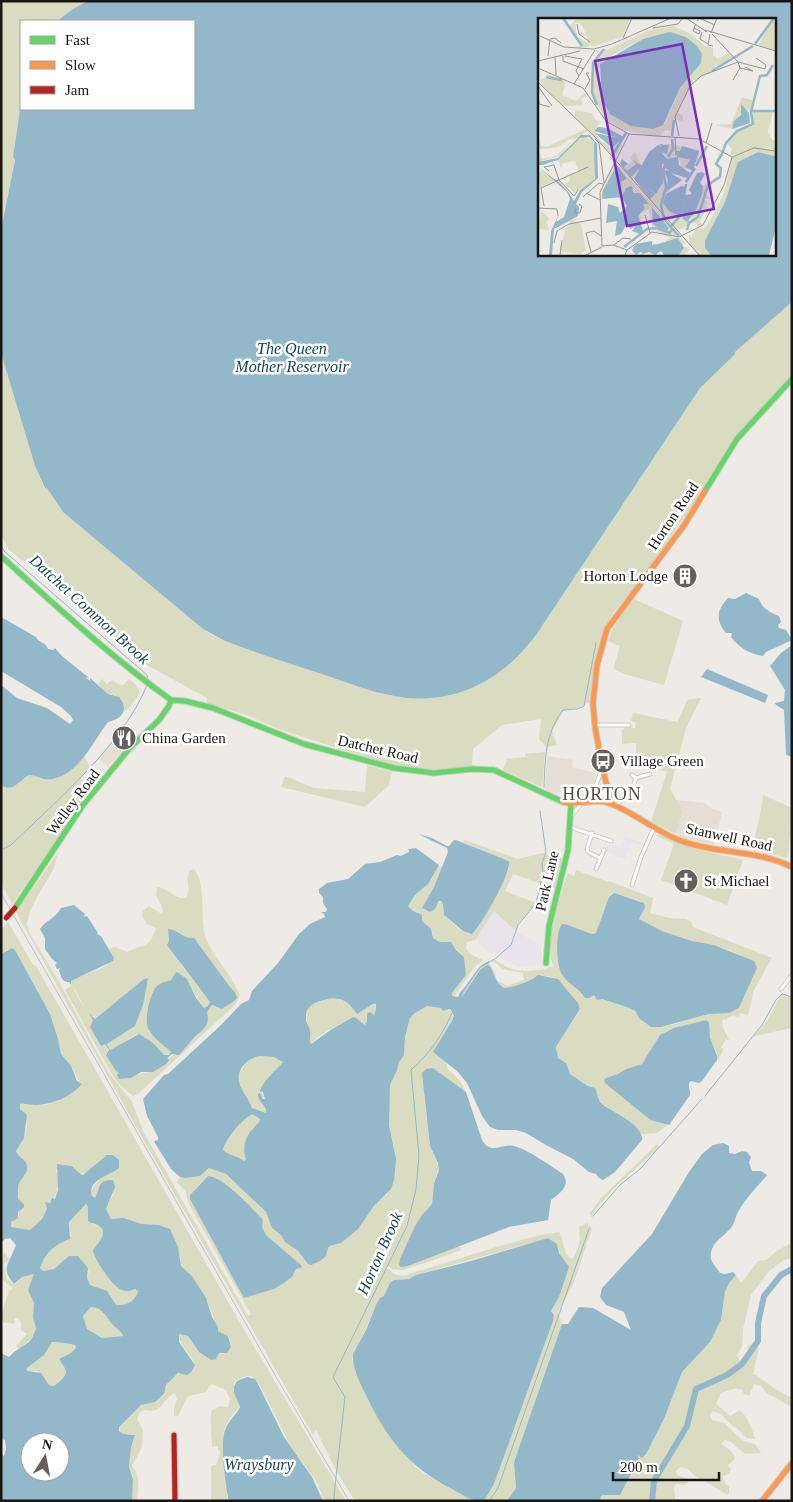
<svg xmlns="http://www.w3.org/2000/svg" width="793" height="1502" font-family="Georgia,serif">
<style>
.built{fill:#e5ded4}
.industrial{fill:#ebe3ec}
.green{fill:#d9dcc0;fill-rule:evenodd}
.water{fill:#93b8c9;fill-rule:evenodd}
.lines{fill:none;stroke-linecap:round;stroke-linejoin:round}
.stream{stroke:#93b8c9;stroke-width:1}
.river{stroke:#93b8c9;stroke-width:6}
.street-casing{stroke:#cbc8c5;stroke-width:5}
.fast-casing{stroke:#cbc8c5;stroke-width:7}
.slow-casing{stroke:#cbc8c5;stroke-width:7}
.jam-casing{stroke:#cbc8c5;stroke-width:7}
.street{stroke:#fcfcfb;stroke-width:3}
.fast{stroke:#63d668;stroke-width:5}
.slow{stroke:#ff974d;stroke-width:5}
.jam{stroke:#b3261e;stroke-width:5}
.rail{stroke:#c0c0be;stroke-width:1}
.jam-bridge-casing{stroke:#cbc8c5;stroke-width:7;stroke-linecap:butt}
.jam-bridge{stroke:#b3261e;stroke-width:5}
.labels{text-anchor:middle;stroke-width:5;stroke-linejoin:round;paint-order:stroke}
.street-label{font-size:15px;fill:#181513;stroke:#fff}
.poi-label{font-size:15px;fill:#181513;stroke:#fff;text-anchor:start}
.water-label{font-size:16px;font-style:italic;fill:#174559;stroke:#fff}
.quarter-label{font-size:18px;letter-spacing:1px;fill:#544f48;stroke:#fff}
.inset-river{fill:none;stroke:#93b8c9;stroke-width:2.5}
.inset-road{fill:none;stroke:#989592;stroke-width:1}
.view{fill:#7b2cbf;fill-opacity:0.15;stroke:#7b2cbf;stroke-width:2.5}
.inset-edge{fill:none;stroke:#181513;stroke-width:2.5}
</style>
<rect width="100%" height="100%" fill="#eeeae6"/>
<g class="built">
<polygon points="123,724 138,736 108,766 99,759"/>
<polygon points="547,756 573,760 572,767 596,773 590,793 567,784 563,794 558,792 556,796 545,789"/>
<polygon points="677,800 705,803 710,808 722,812 714,845 687,840 676,834 683,811"/>
</g>
<g class="industrial">
<polygon points="625,836 645,844 643,846 635,842 630,844 625,859 605,852 606,849 602,848 605,842 621,848"/>
<polygon points="494,910 496,914 508,922 515,931 541,945 541,965 519,967 507,961 495,952 491,954 475,940"/>
</g>
<g class="green">
<polygon points="1,1 88,1 73,9 57,21 21,21 21,103 13,157 15,159 1,230"/>
<path d="M792,302V377C744,419 718,464 688,518L682,520L643,579L613,613L600,640L590,702L572,710H564L552,731L557,745L546,747L539,739L541,719L502,725L473,749L472,766L426,770L388,764L281,730L249,716L207,703V698L136,659L55,586L9,550L1,535V353L35,466L44,488H47L63,512L203,629L213,636L235,645L383,694C442,706 487,690 528,646L700,388L734,352Z"/>
<path d="M634,599L683,621L664,685L624,674L614,669V666L620,646L608,641C614,625 622,612 634,599Z"/>
<polygon points="102,679 107,684 112,680 122,686 129,679 136,685 140,692 130,707 124,712 115,695 108,694 98,684"/>
<polygon points="701,698 686,728 670,789 683,811 676,834 651,822 667,772 636,760 636,743 622,744 622,730 625,727 635,728 636,723 631,721 633,713 678,722 687,700"/>
<polygon points="545,752 542,787 503,770 507,759 525,757 525,754"/>
<path d="M84,755L90,768L81,777L82,780L94,787L12,904L1,883V785L5,788C19,788 19,777 28,775C33,774 36,777 40,777C65,777 69,772 84,755Z"/>
<polygon points="367,765 392,772 389,785 365,807 281,787 285,776 314,788 365,792"/>
<path d="M763,795L792,808L788,858L753,850C755,832 761,814 763,795Z"/>
<polygon points="655,835 663,835 685,846 743,860 727,905 661,880 674,844"/>
<path d="M465,840L518,859L543,853L565,859L557,889L513,874L505,891L536,903L519,922L515,930L494,911L475,940L467,942L466,949L470,954L483,960L475,966L454,997L452,996V993L466,975C465,969 465,959 462,955C458,950 455,949 451,942H441L433,938L432,931L422,921L420,915L413,911L408,906L415,895L424,888L438,866L442,867L434,887L422,908L430,912L441,901L443,904L444,915L459,929L469,934L474,932L477,928L509,869L504,859L463,842Z"/>
<path d="M58,853L53,870L37,897L30,911L27,924L30,934L57,978L108,1072L132,1102L144,1133L248,1316L251,1314L190,1206L185,1191L177,1182L180,1177L200,1176L209,1168L226,1174L266,1212L272,1228L281,1235L285,1242L298,1251L308,1264L326,1256L328,1248L330,1246L338,1244L358,1229L374,1206L388,1193L395,1152L389,1125V1089L391,1079L397,1070L399,1062L404,1055L405,1038L410,1018L415,1013L427,1006L451,1010L454,1016L452,1021L434,1053L447,1063V1068L460,1081L466,1092L443,1076L435,1069H426L424,1095L430,1146L439,1167L434,1184L432,1204L422,1215L407,1246L408,1266L456,1247H460L461,1250L440,1258L403,1270L393,1269L387,1266V1268C394,1273 395,1277 406,1275L493,1248L540,1235L559,1232C565,1241 561,1249 570,1258H574L580,1240L579,1227L587,1223L592,1228L573,1285L558,1312L562,1324L514,1462L516,1488L507,1501H484L494,1484L553,1321L554,1314L551,1311L559,1297L560,1254L558,1247L549,1238L416,1275L409,1279L394,1280L384,1296L376,1305L352,1359C366,1398 376,1421 404,1453C409,1458 413,1465 419,1470C436,1482 455,1490 473,1501H355L337,1472L316,1430L313,1435L139,1132L16,912ZM210,1176C232,1183 249,1205 263,1222L262,1227L266,1235L302,1266L301,1268L296,1269C289,1287 265,1291 249,1297L242,1294C229,1260 204,1229 190,1195L202,1181Z"/>
<path d="M194,869C208,886 198,920 207,941C212,954 238,985 239,994C240,998 237,1001 235,1005L138,1094L133,1096L120,1085L113,1076L65,990L72,985L70,981L106,966L113,956L108,949L115,947L127,952C145,943 149,949 156,928L147,924L142,916L143,911L149,906L160,913L163,912L161,905L156,895L157,887C170,888 174,900 186,898C192,889 184,879 190,870ZM177,931L188,939H194L230,987L233,989V1002L222,1009L212,1005L206,1013L208,1018C202,1040 166,1059 147,1073C139,1072 133,1077 125,1079L119,1074L105,1044L101,1045L90,1027L93,1020L78,998L72,985L89,1013L95,1019L146,978L143,1005L135,1026L107,1044L110,1050L137,1034L153,1043L164,1055H169L171,1052L149,1031L167,982L171,980L176,972L184,977L204,1008L209,1006L210,1002L181,965L168,939Z"/>
<path d="M576,870L608,882L609,881L653,898L650,913L669,918L686,919L691,922L693,927L772,958L754,990L748,1015L741,1013L738,1017L733,1015L727,1018V1020L723,1019C720,1028 727,1032 729,1041L726,1039L721,1048L724,1049L718,1060H716C719,1051 712,1045 710,1037C708,1031 710,1026 708,1020H705L667,1031L658,1037L655,1045L642,1064L626,1069L618,1074L609,1078L653,1121L668,1125L657,1133L642,1134L637,1128L622,1116L601,1103L595,1088L588,1086L570,1074L564,1062L558,1058L556,1047L580,1010C577,1000 571,995 565,987C545,961 527,989 504,988C494,981 495,975 490,966L472,983L462,997L463,993L480,968L489,963L495,973L497,980L507,986L524,980L523,973L503,969L493,961L495,960C511,970 518,973 537,970C543,969 547,969 552,966L554,969C543,940 559,902 568,873L574,876ZM613,893L641,901L643,910L639,919L662,931L692,941L714,945L732,951L746,958L757,968L739,1008C729,1013 720,1012 710,1014C694,1017 664,1031 649,1025C642,1022 640,1017 635,1012C629,1005 605,1000 595,998L593,995L585,998L563,976L565,924L592,934L596,933L609,897Z"/>
<path d="M8,922L33,965L36,966L246,1333L346,1501H324L318,1484L290,1445L260,1385L252,1376H246L235,1381C231,1392 239,1397 239,1407L230,1418L224,1429L223,1435L224,1477L228,1501H211V1466L216,1465L220,1453L217,1446L212,1447C212,1435 209,1421 212,1410L219,1406L228,1407L230,1399L226,1390L212,1384L209,1386L206,1392L188,1396L178,1416H174V1408L177,1399L175,1394H173C161,1402 162,1414 144,1410L139,1414L137,1419L143,1430L142,1447L132,1466C141,1477 138,1488 137,1501H132L133,1477L129,1467L131,1448L135,1437L133,1434H124L120,1431L119,1427L141,1405L154,1402L164,1395C166,1377 181,1373 195,1366C193,1354 179,1347 179,1334L188,1336L199,1352L211,1360L218,1353L223,1354L231,1347L229,1337L218,1331C211,1306 200,1283 181,1266L180,1256L167,1227C159,1225 152,1225 143,1224C130,1223 126,1217 111,1219L106,1209L114,1192L101,1183C97,1188 98,1194 95,1198L92,1196L91,1193C95,1180 103,1175 115,1171L107,1155L85,1174L78,1172L72,1166L61,1164L56,1170C59,1181 59,1195 50,1203L45,1202L47,1209L42,1219L30,1230L11,1227V1222L19,1216L18,1186L22,1177L19,1157L16,1151C18,1146 21,1144 23,1140C28,1131 29,1115 20,1109V1104L46,1105L59,1101L81,1085L71,1066L61,1054L58,1039L50,1014L15,950L8,949L1,954V931Z"/>
<polygon points="781,995 792,998 792,1028 754,1036 767,1021"/>
<path d="M328,999C341,998 349,1002 356,1013L375,1004L376,1009L374,1015H367V1021L365,1025L356,1018L353,1017C341,1024 319,1033 311,1044C310,1039 310,1036 309,1031C304,1007 305,1006 328,999Z"/>
<path d="M259,1056L274,1057L282,1060L283,1062C275,1071 268,1081 262,1092L265,1099L262,1096L258,1098L265,1107L266,1113L252,1108C248,1097 240,1090 238,1078C241,1067 248,1059 259,1056Z"/>
<path d="M252,1114L261,1119L260,1123C249,1131 241,1146 246,1159L244,1161C237,1155 228,1156 223,1149C228,1136 242,1121 252,1114Z"/>
<path d="M657,1144L660,1146C639,1168 607,1190 591,1217L590,1213L601,1198Z"/>
<path d="M86,1204L88,1207V1219L93,1224L100,1226C109,1239 96,1239 95,1250C93,1258 109,1280 116,1286C119,1289 126,1290 130,1291L135,1289L138,1291C135,1301 127,1306 116,1305C109,1294 102,1289 90,1285L87,1278L89,1271L68,1257L54,1269L43,1271L40,1268C45,1256 53,1242 67,1241L71,1236L69,1222Z"/>
<path d="M792,1243V1258L784,1260L769,1271L751,1295L743,1329L742,1346L737,1355L740,1361L747,1353L748,1345L758,1342V1353L753,1374L758,1376L775,1389L792,1398V1407L767,1393L761,1386L754,1384L749,1396L744,1394L742,1390L736,1388L721,1393L716,1404L730,1416L740,1410C748,1418 752,1428 755,1439L746,1438L739,1430L731,1425L721,1414L713,1411L710,1414L712,1420L724,1423L743,1441L755,1444L761,1453L745,1454L731,1442L725,1440L721,1444L731,1451L735,1457L734,1460L728,1465L731,1470L728,1474L723,1476V1480L729,1487V1494H726L694,1475L688,1469L680,1467L676,1471L677,1475L688,1479V1484L683,1485L676,1484L674,1488L675,1499L687,1501H599L602,1495L638,1455L646,1454L664,1419L682,1372L710,1342L721,1320L725,1292L729,1283L736,1275L741,1283L758,1261L766,1260L778,1250Z"/>
<path d="M5,1252L9,1260L4,1264L6,1278L13,1284H16L22,1277L33,1273L34,1275L31,1282L30,1294L34,1303L33,1317L36,1329L32,1338L19,1349L16,1346L27,1334L21,1330C21,1325 22,1322 18,1318H14L15,1323L13,1324L3,1322V1319L1,1321C1,1312 7,1300 9,1290H12V1287L1,1279V1255Z"/>
<path d="M91,1307C101,1307 106,1317 112,1324C116,1329 121,1330 123,1336L102,1338L87,1329L83,1316Z"/>
<path d="M52,1342C60,1342 67,1343 75,1345L76,1348L71,1353L62,1357L60,1361C70,1371 64,1381 53,1386L49,1385L38,1371H28L26,1369L40,1358Z"/>
</g>
<g class="water">
<path d="M88,1H792V302L735,352V354L700,388L536,635C502,681 453,707 394,696C371,692 348,683 325,675C292,664 258,654 225,641L203,629L63,512L47,488H45L35,466L1,353V230L15,160L13,157L21,103V109H194V21H57L73,9ZM539,19H774V254H539Z"/>
<path d="M746,593L759,599C762,608 770,613 779,616L781,622L778,625L779,628L786,630L792,640L766,652L763,656C750,654 739,648 731,637L732,633H726C715,619 717,610 728,598L735,599Z"/>
<path d="M1,617L36,637C39,643 46,642 48,649L53,650L55,648L62,656L89,678L85,677L90,681V678L108,694L119,697C129,709 123,719 108,722C93,742 79,774 52,779C43,781 37,775 29,775C20,779 13,794 1,785V685L17,698L47,708L70,724L73,720L71,716L61,707L1,671Z"/>
<polygon points="792,645 792,757 786,755 784,710 776,705 775,703 784,701 785,690 770,666 781,653"/>
<polygon points="707,669 768,695 765,703 701,677"/>
<path d="M418,834L432,838L447,846H449L454,840H456L504,859L509,862C511,873 481,926 472,934L463,931L444,915L443,904L441,901H439L435,909L430,912L422,908L434,887L448,852L447,848Z"/>
<path d="M408,847L409,849L416,848L439,865L428,884L415,895L408,906L413,911L422,915V921L431,929L433,938L440,942H451L456,950L464,957L466,975L452,993V996L458,997C460,991 464,989 467,984C475,974 477,966 489,961V963L480,968L463,993L462,997L480,970L487,965L490,966C495,975 494,981 504,988C512,988 532,981 538,975L558,979L578,1003L580,1009L556,1047L558,1058L566,1063L570,1074L588,1086L595,1088C597,1092 598,1099 601,1103C611,1112 644,1124 642,1140L615,1172L603,1180L599,1178L596,1174L589,1172L573,1159L546,1145L526,1133L516,1130H498L490,1127L482,1116L467,1083L458,1072L433,1052L452,1021L454,1016L451,1010L449,1009L443,1011L441,1008L427,1006L415,1013L410,1018L405,1037L404,1055L399,1062L397,1070L390,1085L389,1125L396,1159L394,1180L391,1189L374,1206L358,1229L341,1243L330,1246L328,1248L326,1256L320,1261L311,1265L308,1264L298,1251L285,1242L281,1235L272,1228L266,1212L226,1174L209,1168L200,1176L185,1178L180,1177L171,1169L155,1143L154,1141L158,1140V1137L147,1116L143,1099L164,1075L168,1074L221,1025L241,1004L249,1000L252,991L278,963L299,934L310,924L325,917L324,914L321,912H326L327,909L323,903V897L319,893V889L327,883L348,879L365,864L380,862L397,855L401,856L409,852ZM328,999C343,997 349,1003 357,1014L373,1004H376V1009L374,1015L370,1012L367,1014V1021L365,1025L356,1018L353,1017L332,1029L311,1044C309,1039 311,1036 310,1031C310,1027 306,1024 306,1019C305,1004 317,1002 328,999ZM259,1056L274,1057L283,1062C276,1070 263,1081 260,1091L263,1092L265,1099H263L260,1093L258,1094C258,1103 267,1105 266,1113L252,1108C247,1093 232,1084 242,1067C247,1061 252,1058 259,1056ZM252,1114L260,1119C259,1124 256,1125 253,1129C245,1136 242,1150 246,1159L244,1161C237,1155 228,1156 223,1149C228,1136 241,1121 252,1114Z"/>
<path d="M614,893L644,903L645,907L639,919L662,931L692,941L714,945L754,961L757,968L739,1008L729,1013L709,1014L661,1027H651L640,1019L635,1011L627,1007L602,999L597,1000L594,995L589,998H585C580,990 569,984 563,976C556,968 555,932 562,924H565L592,934L596,933L609,897Z"/>
<path d="M74,905L85,914L84,917L87,916L98,933L97,934L101,936L114,958L113,961L71,981V985L69,982H66L62,979L59,970L60,968L57,969L55,965L57,963L52,959L45,949V938L40,929C46,920 56,918 61,908Z"/>
<path d="M168,929C178,929 183,939 194,938L230,987L235,992L237,998L233,1002L222,1009L212,1005L207,1012C211,1027 201,1030 193,1039C188,1044 184,1050 179,1055L172,1054L167,1058L169,1060L166,1064L153,1072H141L131,1078L119,1079L117,1075L119,1073L116,1071L106,1055L109,1050L105,1044L101,1046L90,1027L93,1020L72,986L89,1013L95,1019L144,979L148,978L143,1005L135,1026L107,1044L110,1050L139,1034L153,1043L164,1055H169L171,1052C164,1045 154,1039 149,1030C143,1021 150,993 157,986C162,982 166,982 171,980L176,972H177L187,979L196,998L204,1008L208,1006L210,1002L167,945L169,941Z"/>
<path d="M12,948L15,950L50,1014L58,1039L61,1054L71,1066L77,1081L82,1084C69,1098 54,1104 36,1105C30,1105 25,1103 20,1104V1109L27,1115L24,1138L16,1151C18,1157 26,1159 27,1166C29,1174 19,1179 18,1187C18,1190 18,1195 18,1199L24,1204V1207L18,1212V1218L11,1222V1227L30,1230L42,1219L47,1209L45,1202L50,1203L52,1198L55,1199L58,1190L57,1164L72,1166L78,1172L83,1175L107,1155H113L119,1160V1168C110,1176 87,1179 92,1196L95,1198C100,1189 97,1179 113,1180L115,1187L106,1209L111,1219L123,1218L142,1224L159,1225L170,1229L178,1247L181,1266L192,1276L206,1298L212,1317L218,1327V1331L228,1336L231,1347L227,1353H219L216,1359L211,1360L199,1352L188,1336L179,1334V1342L195,1365L191,1372L187,1375L178,1373L166,1385L164,1394L155,1402L141,1405L119,1427V1431L124,1434L135,1435L131,1448L129,1467L133,1479L132,1501H1V1455L4,1456L6,1449L5,1440L1,1439V1353L9,1357L14,1352L29,1342L32,1338L36,1329L33,1317L34,1303L28,1290L34,1274L22,1277L14,1284C0,1267 9,1265 16,1245L10,1238L5,1239L1,1243V954ZM86,1204L88,1207V1221C92,1224 96,1223 99,1226C110,1233 96,1244 93,1251C95,1260 110,1282 117,1287C122,1292 130,1292 135,1289L138,1291C135,1301 127,1306 116,1305L107,1291L90,1285L87,1278L88,1268L78,1256H69L54,1269L43,1271L40,1268C47,1251 53,1246 70,1239L69,1222ZM91,1307C102,1307 106,1317 112,1324C116,1329 121,1330 123,1336L102,1338L87,1329L83,1316ZM52,1342C60,1342 67,1343 75,1345L76,1348L71,1353L59,1359C65,1369 70,1372 60,1381C58,1383 56,1385 53,1386L49,1385L41,1373L28,1371L26,1369L44,1355ZM30,1442H60V1472H30Z"/>
<path d="M706,1020L709,1022L710,1037L717,1056V1060L702,1081L699,1083L691,1081C686,1085 691,1090 690,1095L669,1125L653,1121L648,1118L605,1083L604,1080L606,1078L618,1074L626,1069L642,1064L660,1035L674,1028Z"/>
<path d="M433,1068L466,1092L482,1140C492,1156 500,1143 514,1146C527,1149 551,1166 563,1174C571,1186 560,1193 551,1200L548,1220L509,1227L408,1266L401,1267L399,1265L400,1259L415,1226L422,1215L432,1204L434,1184L439,1170L438,1163L430,1146L422,1073L426,1069Z"/>
<path d="M723,1143L729,1146V1153L735,1154L742,1151L747,1152L751,1157L749,1162L752,1171H761L767,1175C758,1186 745,1199 738,1212C735,1217 735,1224 730,1229C723,1237 713,1241 711,1253C709,1261 716,1267 720,1273L725,1274L733,1272L736,1275L729,1283L725,1292L721,1320L710,1342L682,1372L664,1419L646,1454L642,1458L638,1455V1460L620,1495H602L599,1501H507L516,1488L514,1462L562,1324H568L579,1307L593,1308L631,1330L624,1312L606,1305L600,1297L602,1288L652,1234L689,1172L702,1154L713,1145Z"/>
<path d="M208,1176C223,1176 253,1209 263,1220L262,1227L266,1235L302,1266L301,1268L296,1269L292,1277L284,1283L274,1289L244,1298L190,1199V1195Z"/>
<path d="M548,1238L557,1244L559,1253L569,1267L559,1297L551,1311L554,1315L553,1321L494,1484L484,1501C469,1501 465,1496 452,1489C408,1467 384,1435 364,1391C359,1381 352,1366 353,1354L366,1330L376,1305L380,1298L384,1296L390,1283L394,1280L409,1279L416,1275L471,1261Z"/>
<path d="M247,1377L255,1379L258,1384L284,1437L312,1477L323,1501H229C225,1486 220,1443 225,1430C228,1421 236,1415 240,1407L234,1392V1386L237,1381Z"/>
</g>
<g class="lines">
<g class="stream">
<polyline points="1,545 4,551 147,675 148,681"/>
<path d="M544,787C545,759 545,734 563,710L577,709L584,706L596,643"/>
<path d="M1,850L11,845C57,800 123,745 147,685"/>
<polyline points="489,962 495,959 511,945 518,925 536,903 543,874 542,863 546,852 540,811"/>
<polyline points="705,1096 762,1025 776,1000 782,994 792,997"/>
<polyline points="593,1216 620,1185 640,1169 702,1099"/>
<path d="M335,1501L334,1498L335,1486L345,1397L333,1377L407,1226L416,1189L419,1155L411,1070C430,1053 442,1036 452,1013"/>
<polyline points="489,1501 498,1488 589,1229"/>
</g>
<polyline class="river" points="652,1501 654,1481 687,1426 696,1389 727,1375 742,1364 758,1341 758,1323 764,1296 781,1275 792,1269"/>
<defs>
<g id="street">
<polyline points="595,725 629,725"/>
<polyline points="636,778 650,774"/>
<polyline points="591,800 602,768"/>
<polyline points="616,806 633,787 636,778 632,775"/>
<polyline points="572,815 581,804"/>
<polyline points="570,827 611,841"/>
<polyline points="592,833 587,849 588,852 600,858"/>
<polyline points="596,869 604,850"/>
<polyline points="632,885 641,857 654,828"/>
<polyline points="781,989 792,975"/>
</g>
<g id="fast">
<polyline points="705,491 737,439 792,379"/>
<path d="M1,556C56,606 111,657 171,700"/>
<polyline points="171,700 185,701 213,708 304,744 394,768 434,773 472,769 494,770 563,802"/>
<polyline points="15,908 83,805 129,749 159,720 169,706 171,700"/>
<polyline points="546,963 549,926 568,850 571,804"/>
</g>
<g id="slow">
<path d="M563,802C577,806 591,799 606,802C634,811 656,833 684,842C720,854 757,850 792,867"/>
<polyline points="609,803 609,793 603,771 595,727 593,703 597,665 607,629 685,524 705,491"/>
<polyline points="762,1501 792,1463"/>
</g>
<polyline id="jam" points="174,1435 175,1501"/>
</defs>
<use href="#street" class="street-casing"/>
<use href="#fast" class="fast-casing"/>
<use href="#slow" class="slow-casing"/>
<use href="#jam" class="jam-casing"/>
<use href="#street" class="street"/>
<use href="#fast" class="fast"/>
<use href="#slow" class="slow"/>
<use href="#jam" class="jam"/>
<polyline class="rail" points="1,893 275,1375 349,1501"/>
<defs>
<polyline id="jam-bridge" points="6,918 15,908"/>
</defs>
<use href="#jam-bridge" class="jam-bridge-casing"/>
<use href="#jam-bridge" class="jam-bridge"/>
</g>
<defs>
<symbol id="building-disc" viewBox="-11 -11 22 22"><circle r="9.5" fill="#63605d" stroke="#fff"/><path d="M-4-6H4V6H1V3H-1V6H-4ZM-2.5-4.3h1.7v1.8h-1.7ZM.8-4.3h1.7v1.8H.8ZM-2.5-1h1.7V.8h-1.7ZM.8-1h1.7V.8H.8Z" fill="#fff"/></symbol>
<symbol id="restaurant-disc" viewBox="-11 -11 22 22"><circle r="9.5" fill="#63605d" stroke="#fff"/><path d="M-5-6h1v4h1v-4h1v4h1v-4h1v5L-1.5 .5V6h-2V.5L-5-1ZM5-6V6H3V1.5H1.5Q1.5-4 5-6Z" fill="#fff"/></symbol>
<symbol id="bus-disc" viewBox="-11 -11 22 22"><circle r="9.5" fill="#63605d" stroke="#fff"/><path d="M-5-6H5V4H4V6H2V4H-2V6H-4V4H-5ZM-3.5-4V0h7V-4ZM-3.5 1.2v1.5H-2V1.2ZM2 1.2v1.5H3.5V1.2Z" fill="#fff"/></symbol>
<symbol id="church-disc" viewBox="-11 -11 22 22"><circle r="9.5" fill="#63605d" stroke="#fff"/><path d="M-1.2-6h2.4v3.5h3.3v2.4h-3.3V6h-2.4V-.1h-3.3v-2.4h3.3Z" fill="#fff"/></symbol>
</defs>
<g fill-rule="evenodd">
<use href="#building-disc" x="671" y="562" width="28" height="28"/>
<use href="#restaurant-disc" x="110" y="724" width="28" height="28"/>
<use href="#bus-disc" x="589" y="747" width="28" height="28"/>
<use href="#church-disc" x="672" y="867" width="28" height="28"/>
</g>
<g class="labels">
<g class="street-label">
<text transform="translate(673 516) rotate(-56)" y="5">Horton Road</text>
<text transform="translate(378 749) rotate(13)" y="5">Datchet Road</text>
<text transform="translate(73 802) rotate(-53)" y="5">Welley Road</text>
<text transform="translate(729 837) rotate(12)" y="5">Stanwell Road</text>
<text transform="translate(547 881) rotate(-77)" y="5">Park Lane</text>
</g>
<g class="poi-label">
<text x="668" y="581" text-anchor="end">Horton Lodge</text>
<text x="142" y="743">China Garden</text>
<text x="620" y="766">Village Green</text>
<text x="704" y="886">St Michael</text>
</g>
<g class="water-label">
<text x="292" y="354">The Queen<tspan x="292" dy="18">Mother Reservoir</tspan></text>
<text transform="translate(90 609) rotate(42)" y="6">Datchet Common Brook</text>
<text transform="translate(379 1253) rotate(-66)" y="6">Horton Brook</text>
<text x="259" y="1470">Wraysbury</text>
</g>
<g class="quarter-label">
<text x="602" y="800">HORTON</text>
</g>
</g>
<g transform="translate(538 18)">
<rect width="238" height="238" fill="#eeeae6"/>
<path d="M39,0H93L84,19L57,28H53L52,24L51,29H35L42,28L31,9ZM37,5H42L46,11L48,18L43,13L41,16L49,19L50,25L39,19ZM234,0H237V32L221,27ZM135,8L153,16L167,28L175,30V37L180,41L192,35L196,39L182,49L176,46L178,51L156,63L139,95L145,97V104L137,101L134,113L128,112L120,119L86,112L67,101L54,77L55,44L64,32L56,36L58,33L67,31V33L109,13ZM149,20L162,32L164,41L142,71L127,105L114,111L72,95L62,74L61,51L65,42L102,22ZM8,56L28,62L24,77L38,83L46,75L49,79L43,80L45,87L26,88L4,67L3,61L13,59ZM204,79L216,83L213,94L206,91L207,88L194,111L178,107L193,106ZM37,92L54,95L58,103H63L56,113L60,114L57,115L62,122L74,130L82,124L84,127L77,142L37,98ZM235,92L230,114L233,121L237,123V132L232,130L223,129L237,133V138L219,134L200,145L187,184L167,222V230L173,237H161L151,226V216L153,219L158,211L167,210L173,201L186,175L194,139L222,129L192,138L194,131L189,125L198,113L216,108L215,94ZM48,111L50,113L37,121L22,138L0,144V114L3,128H10ZM34,120L36,122L18,138L4,141L1,132L20,129ZM47,119L56,124L59,155L55,163L36,175L27,166L32,163L31,158L41,154L37,143L25,145L23,150L20,142L39,122ZM126,125L162,132L159,144L157,140L147,149L155,153L143,149L142,142L137,139L128,143V138L121,134L124,129L123,134L129,135L131,127ZM144,128L160,132V138L151,142L143,140L139,133H142ZM97,134L104,148L95,161L101,170L107,167L120,174L125,165L123,154L126,144L132,153L126,152L130,162L128,174L145,167L147,169L148,166L145,193L152,203L165,168L181,157L182,153L178,147V144L181,135L184,136L178,146L182,149L183,155L182,160L167,170L169,178L175,181H166L172,187L168,186L169,192L163,190L166,195L162,203L165,207L160,209L158,205H154L139,213L122,195L142,218H130L144,221L151,228L146,225L144,228L152,231L146,237H141L146,231L144,229L142,222L127,223L133,220L114,211L111,191L102,196L104,208L100,198L107,189L105,186H111L102,175H95L93,168L84,178L83,164L89,161L79,147L66,170L64,182L63,176L77,144L119,191L78,143L85,151L94,143L92,140ZM144,168L147,170L142,198L131,193L125,185L128,176ZM115,189L131,210L129,213L115,206ZM3,153L16,163L2,170L0,156ZM3,193L12,201L8,204L11,212L0,211ZM39,201L36,204L43,206L48,232L42,236L22,233L28,210L33,206L31,202Z" fill="#d9dcc0" fill-rule="evenodd"/>
<path d="M132,14L148,19L159,28L164,36L163,45L142,70L125,107L115,111L93,108L72,96L64,82L62,46L105,21ZM203,86L211,95L212,105L194,111L196,103L203,97ZM60,109L69,110L86,119L74,130L57,115L80,120L56,113ZM43,117H52L59,126L60,160L44,174L38,186L41,189L40,198L16,211L14,237H11L13,213L20,198L18,204L26,199L32,181L29,174L0,149L23,166L31,175L36,183L42,172L57,161L56,124L51,119L42,120L20,142L4,147H0V144L20,140ZM121,126L131,127L129,136L123,134L129,141L139,139L138,133H142L144,128L161,133L155,153L147,149L152,142L140,139L141,147L152,155L149,160L133,155L144,162L128,174L130,162L126,152L132,153L127,150L128,145L124,146L125,165L118,176L109,169L117,176L112,181L96,161L111,134L120,127L124,129ZM220,134L237,138V213L231,237H173L167,230V222L187,184L200,144ZM84,141L90,146L86,149L89,153L98,146L95,142L104,148L93,159L82,146ZM79,147L89,161L83,164L84,178L88,170L94,168L95,175H102L111,186H105L107,190L100,198L105,212L102,216L94,213L98,207L93,211L88,207L83,216L77,218L79,203L68,205L70,186L80,189L82,195L89,188L84,179L64,181L65,172ZM164,154L167,156L162,165L165,168L164,176L157,194L149,204L144,200L147,177L154,176L151,172L159,155ZM144,168L147,170L142,198L131,193L125,185L128,176ZM114,189L131,210L129,213L115,207ZM140,220L146,230L141,237H126L123,233L117,237L111,234L102,237L105,235L102,234L98,237L94,232L98,226L114,223V227L120,226Z" fill="#93b8c9"/>
<path class="inset-river" d="M25,0L44,28M217,26L236,0M174,53L215,28M8,59L24,62M59,87L54,74L55,45L66,31M214,93H238M134,118L136,102M184,136L188,125L199,113L215,106L213,94L222,58L229,57L235,47M74,138L88,115M130,139L135,131L134,121M128,145L125,152L128,169L123,187L126,201L141,218M158,148L169,128M148,164L157,150M133,208L143,197L148,166M149,212L151,205L160,199L170,167L182,159L183,150L178,146L184,136M86,229L109,211L119,210L132,215L134,211"/>
<path class="inset-road" d="M148,0L169,14M159,3L161,0L177,7M39,6L41,16L52,24M115,10L140,6L144,1M156,10L162,13L161,16L155,13L157,8L158,6M167,12L238,33M164,14L162,21L170,26M173,15L179,0M172,16L170,27L175,28M174,16L200,44L227,51M0,17L26,29L56,31L74,26L133,0M85,20L94,0M10,38L12,21L17,20L23,25M17,38L18,57M25,38V43L46,51M27,38L44,41L38,53L41,58M218,40L228,47L227,51M0,43L42,33M0,50L45,70L68,103L91,116L62,174L64,228L75,227L89,232L87,237M202,50L215,53L207,49M195,62L202,50L200,44M0,64L57,119L161,237M36,66L57,32M0,68L14,88M47,71L52,62L48,55H51M0,76L1,86L12,89M91,116L161,121L194,139L216,130L238,133M141,118L137,99L152,68L163,58L200,44M137,119L138,137M57,121L61,125L66,165M168,125L174,105M11,153L6,149L16,147L21,162M21,162L36,178L40,172M48,175L62,182M45,179L61,165L65,166M6,188L3,170L50,149M0,190L19,191L20,198M38,191L36,195H42L44,188L41,186M107,197L112,215M16,225L19,213L31,206L63,200M76,227L85,220L93,221M89,232L114,214L141,219L165,207L186,167L194,139M53,234L48,215L56,213L63,218M22,237L24,222M48,237L64,229"/>
<path class="view" d="M144,26L176,191L89,208L57,43Z"/>
<rect width="238" height="238" class="inset-edge"/>
</g>
<rect width="793" height="1502" fill="none" stroke="#181513" stroke-width="5"/>
<rect x="20" y="20" width="175" height="90" fill="#ffffff" stroke="#a3a1a1"/>
<rect x="30" y="36" width="25" height="8" fill="#63d668" stroke="#a3a1a1"/>
<text x="65" y="45" font-size="15" fill="#181513">Fast</text>
<rect x="30" y="61" width="25" height="8" fill="#ff974d" stroke="#a3a1a1"/>
<text x="65" y="70" font-size="15" fill="#181513">Slow</text>
<rect x="30" y="86" width="25" height="8" fill="#b3261e" stroke="#a3a1a1"/>
<text x="65" y="95" font-size="15" fill="#181513">Jam</text>
<g transform="translate(45 1457) rotate(11)"><circle r="24" fill="#ffffff" stroke="#a3a1a1"/>
<path d="M0-4L9 19L0 12L-9 19Z" fill="#63605d"/>
<text y="-8" font-size="14" font-weight="bold" text-anchor="middle" fill="#181513">N</text>
</g>
<path d="M613 1472v8h106v-8" fill="none" stroke="#181513" stroke-width="2.5"/>
<text x="620" y="1472" font-size="15" fill="#181513" stroke="#ffffff" stroke-width="4" paint-order="stroke">200 m</text>
</svg>
